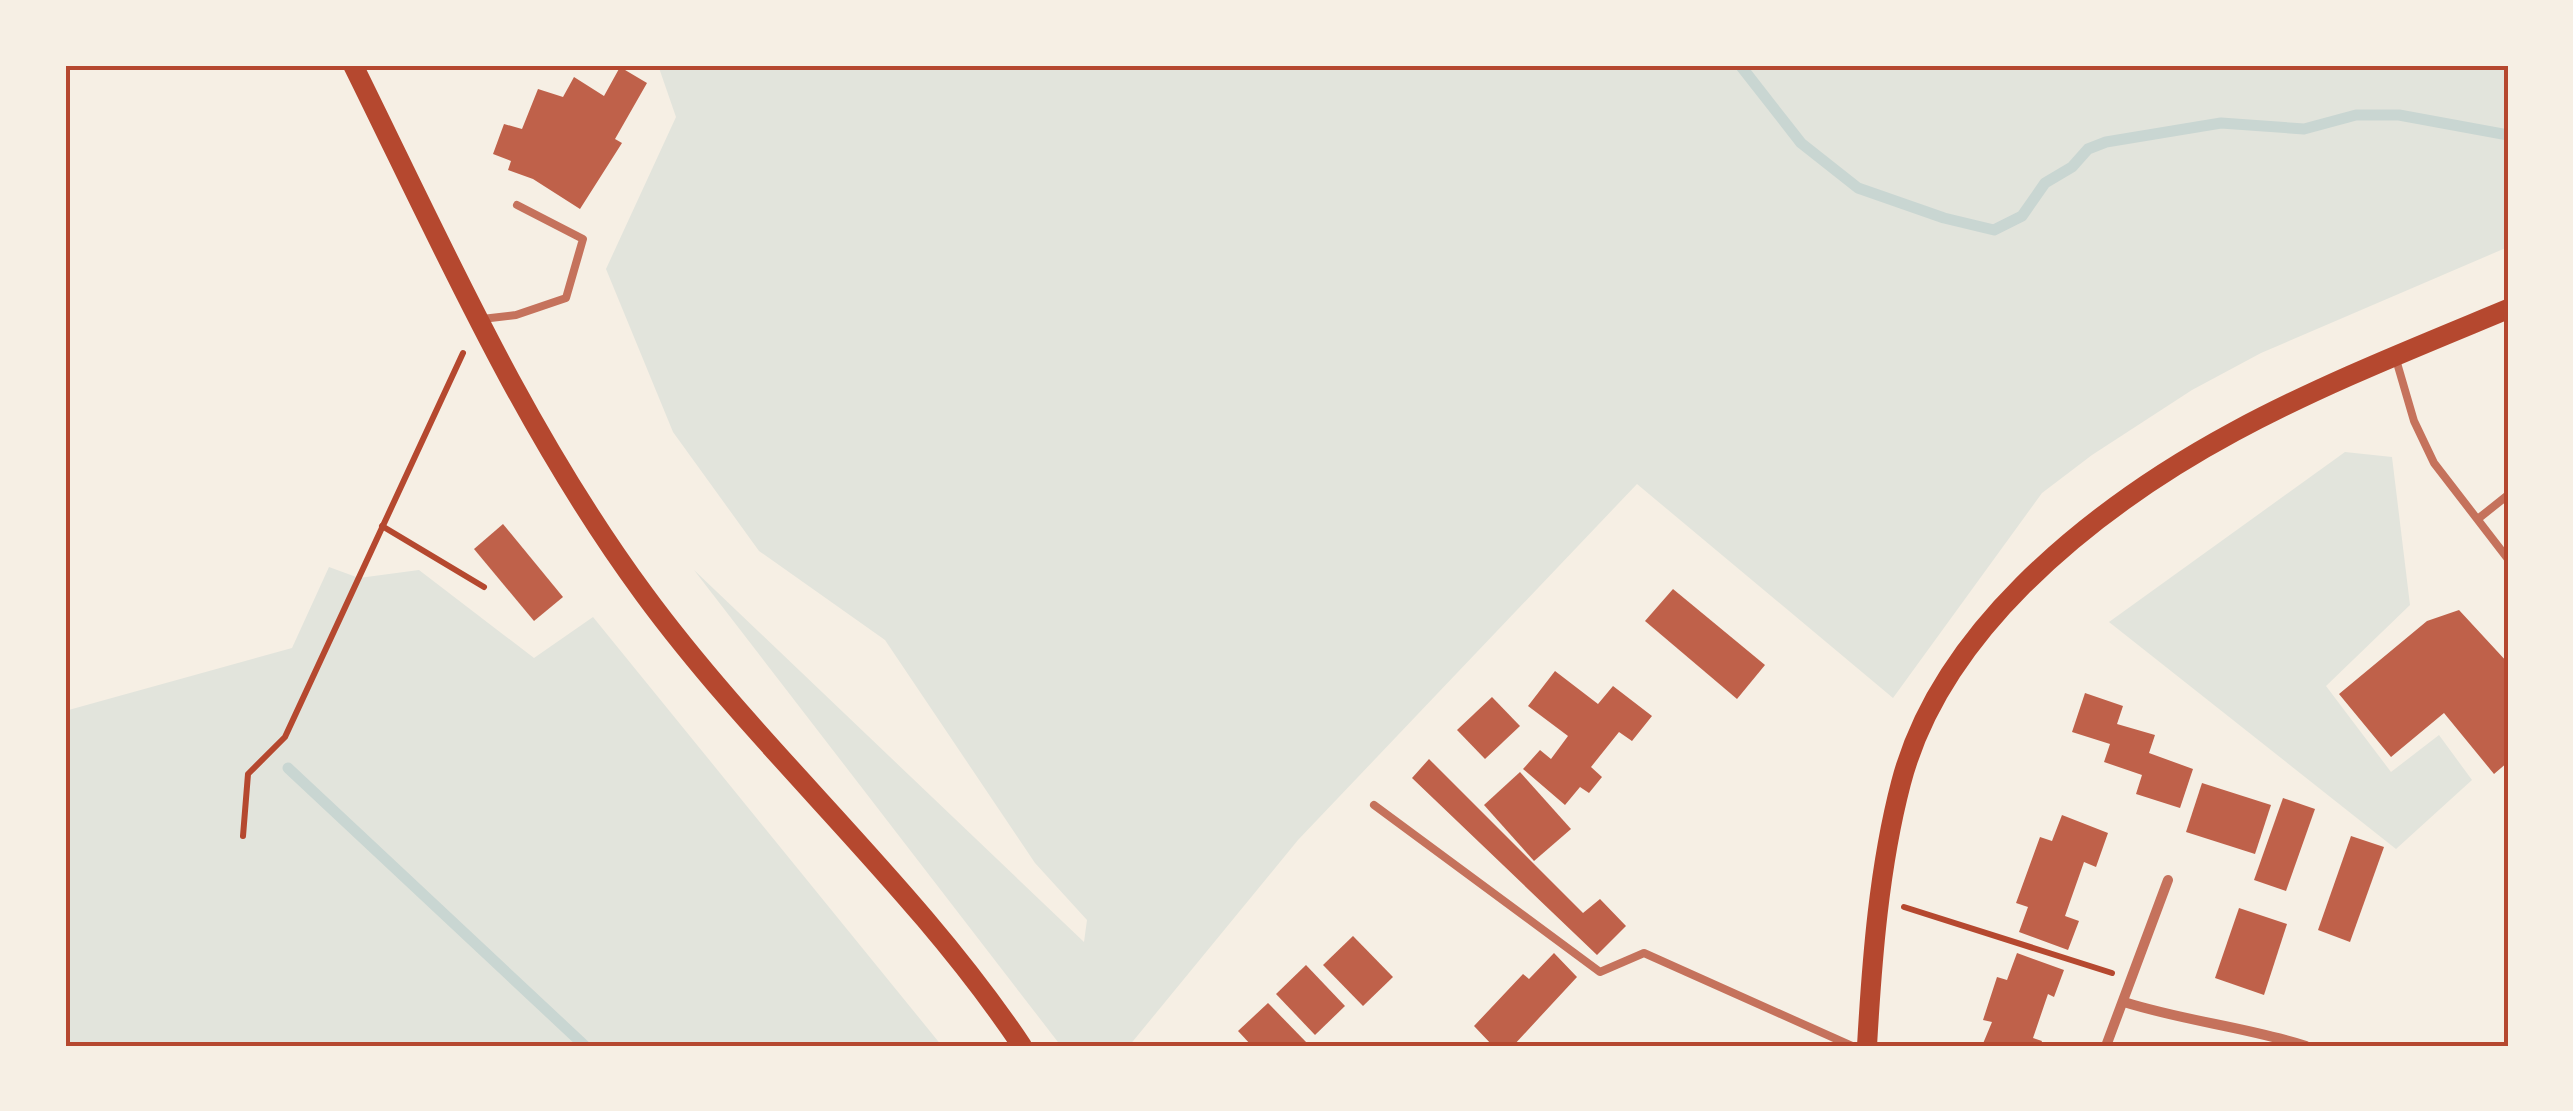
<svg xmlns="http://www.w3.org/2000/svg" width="2573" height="1111" font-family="Merriweather,serif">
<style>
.green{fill:#e2e4dc}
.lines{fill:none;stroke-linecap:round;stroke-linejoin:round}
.stream{stroke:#c9d6d2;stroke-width:11}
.building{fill:#bf614a}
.path{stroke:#b5482f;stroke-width:6}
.service{stroke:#c5725c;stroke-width:8}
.minor{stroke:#c5725c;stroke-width:10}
.secondary{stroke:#b5482f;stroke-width:20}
.neatline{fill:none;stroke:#b5482f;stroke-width:4}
</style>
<rect width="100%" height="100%" fill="#f6efe4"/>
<g class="green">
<polygon points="658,65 2508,65 2508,247 2261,353 2192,390 2092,455 2042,493 1893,698 1637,484 1298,840 1129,1046 1061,1046 694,570 1084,942 1087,920 1035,863 885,640 759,551 673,432 606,269 676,117"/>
<polygon points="2345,452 2392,457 2410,605 2326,686 2391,772 2439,735 2472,780 2396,849 2109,622"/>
<polygon points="329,567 359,578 419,570 534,658 593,617 942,1046 65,1046 65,711 292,648"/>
</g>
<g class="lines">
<g class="stream">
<polyline points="1740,65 1801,143 1858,188 1944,218 1994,230 2022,216 2045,183 2072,167 2088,149 2106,142 2221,123 2304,129 2356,115 2399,115 2508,135"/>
<polyline points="288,768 585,1046"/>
</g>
</g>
<g class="building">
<polygon points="620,67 647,83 615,139 622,143 580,209 533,179 508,170 511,161 493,154 504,124 522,129 538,89 563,97 574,77 604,96"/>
<polygon points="503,524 563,597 534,621 474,549"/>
<polygon points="1673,589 1765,665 1737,699 1645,621"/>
<polygon points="2459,610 2508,663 2508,762 2494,774 2444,713 2391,757 2339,694 2427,621"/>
<polygon points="1555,671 1598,704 1613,686 1652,716 1632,741 1619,732 1591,767 1602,777 1589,793 1580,787 1565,805 1523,769 1540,750 1551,759 1568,736 1528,706"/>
<polygon points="2085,693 2123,706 2117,724 2155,735 2149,753 2193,769 2180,808 2136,794 2142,775 2104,762 2110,744 2072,732"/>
<polygon points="1492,697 1520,726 1485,759 1457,730"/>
<polygon points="1429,759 1583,913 1600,899 1626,926 1597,955 1412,778"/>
<polygon points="1520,772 1571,829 1534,861 1484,805"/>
<polygon points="2202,783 2271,805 2255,854 2186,832"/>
<polygon points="2283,798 2315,809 2286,891 2254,880"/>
<polygon points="2062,815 2108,833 2096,867 2084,862 2065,916 2079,921 2068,950 2019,932 2028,907 2016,903 2040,837 2052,841"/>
<polygon points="2351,836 2384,847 2350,942 2318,930"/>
<polygon points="2239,908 2287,924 2264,995 2215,978"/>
<polygon points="1353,936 1393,977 1363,1006 1323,965"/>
<polygon points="1554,953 1577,977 1513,1046 1493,1046 1474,1026 1523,974 1529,979"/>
<polygon points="2017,953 2064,970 2054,997 2048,994 2033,1038 2042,1041 2040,1046 1982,1046 1992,1022 1983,1020 1997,977 2007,980"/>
<polygon points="1306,965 1345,1006 1315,1035 1276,994"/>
<polygon points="1268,1003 1307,1043 1303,1046 1252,1046 1238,1031"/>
</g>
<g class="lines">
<g class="path">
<polyline points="382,526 484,587"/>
<polyline points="243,836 248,774 285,737 463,353"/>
<polyline points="1904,907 2112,973"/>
</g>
<g class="service">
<polyline points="482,319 516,315 566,298 583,239 517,205"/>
<polyline points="2395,356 2414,421 2434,463 2508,559"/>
<polyline points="2479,518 2508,495"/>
<polyline points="1374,805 1600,972 1644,953 1852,1046"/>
</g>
<g class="minor">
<path d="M2124,1002C2184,1021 2246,1027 2306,1046"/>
<polyline points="2106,1046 2168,880"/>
</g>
<g class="secondary">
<path d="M353,65C442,245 524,431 644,594C760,752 913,883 1022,1046"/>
<path d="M1867,1046C1872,959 1879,867 1901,783C1921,706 1969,639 2023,585C2163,446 2330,383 2508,309"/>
</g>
</g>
<rect width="2573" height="1111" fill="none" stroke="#f6efe4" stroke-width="135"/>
<rect x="68" y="68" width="2438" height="976" class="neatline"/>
</svg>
